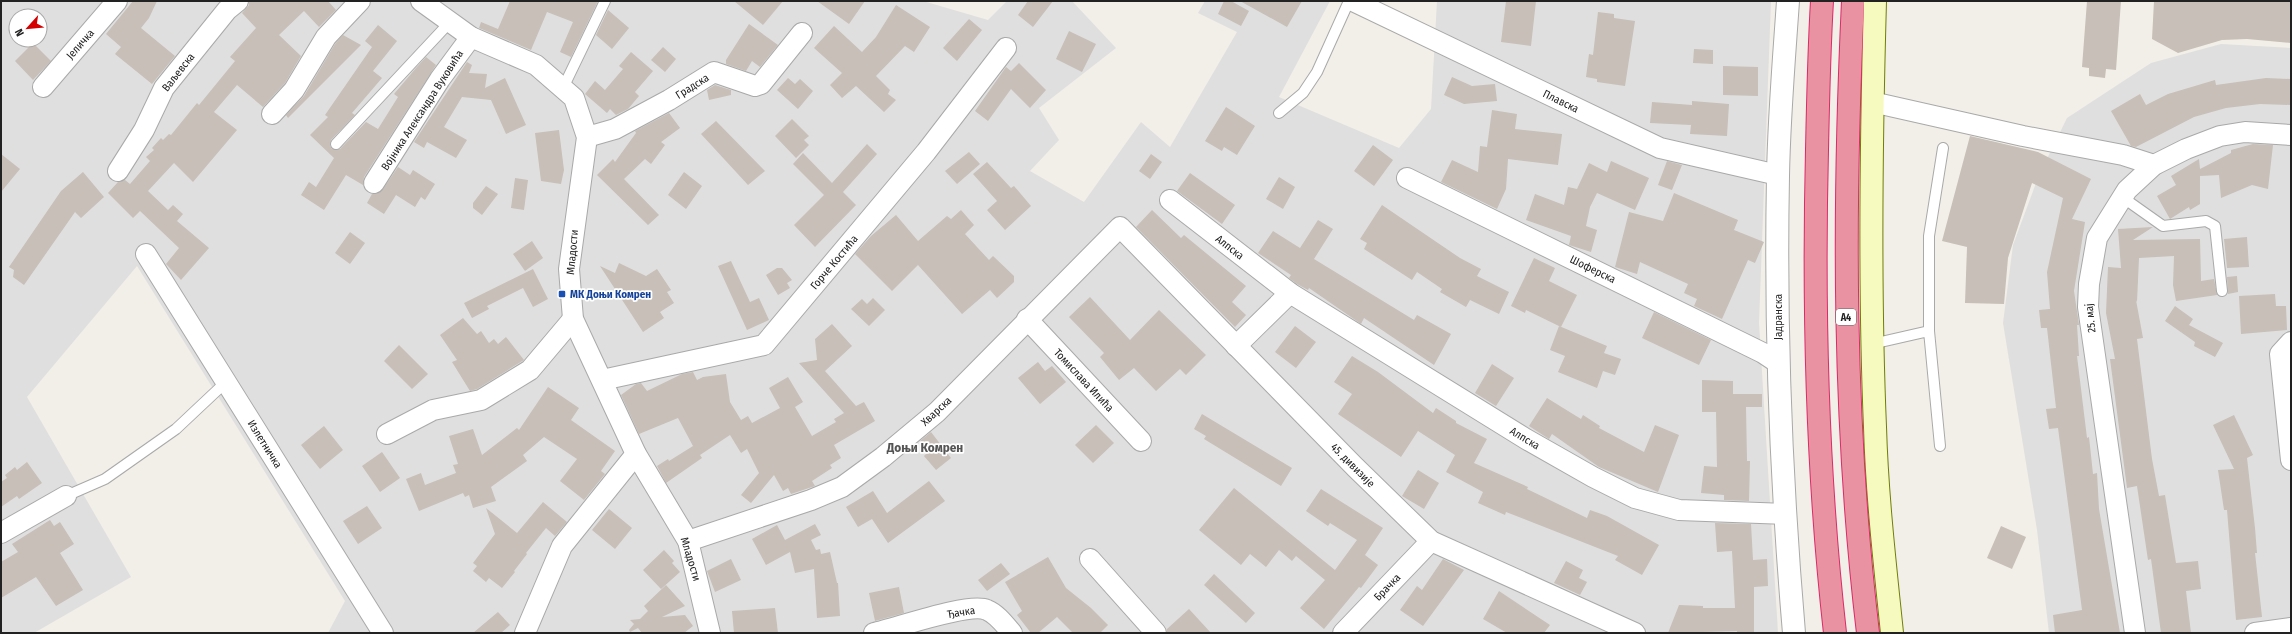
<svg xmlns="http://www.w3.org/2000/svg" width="2292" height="634" font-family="'Fira Sans Condensed',sans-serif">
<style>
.residential{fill:#e0dfdf;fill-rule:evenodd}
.building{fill:#c7bfb8}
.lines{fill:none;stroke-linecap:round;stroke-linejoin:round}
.service-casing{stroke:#a9a9a9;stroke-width:12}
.minor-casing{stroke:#a9a9a9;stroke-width:22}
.tertiary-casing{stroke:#a9a9a9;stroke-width:24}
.secondary-casing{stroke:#707d05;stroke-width:24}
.motorway-casing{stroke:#dc2a67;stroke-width:24}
.service{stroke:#fff;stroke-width:10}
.minor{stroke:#fff;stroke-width:20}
.tertiary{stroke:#fff;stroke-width:22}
.secondary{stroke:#f7fabf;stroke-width:22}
.motorway{stroke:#e892a2;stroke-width:22}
.transit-dot{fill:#1a4fb4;stroke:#fff;stroke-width:1.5}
.labels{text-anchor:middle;stroke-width:3.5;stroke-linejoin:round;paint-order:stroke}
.shield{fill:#fff;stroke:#646464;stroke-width:1}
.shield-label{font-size:10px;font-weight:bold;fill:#222}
.street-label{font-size:11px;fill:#222;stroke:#fff}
.transit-label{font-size:11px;font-weight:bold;fill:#164399;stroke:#fff;text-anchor:start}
.quarter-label{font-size:13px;font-weight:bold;fill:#555;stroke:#fff}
</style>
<rect width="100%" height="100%" fill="#f2efe9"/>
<g class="residential">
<path d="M1,1H923L988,20L1007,1H1072L1116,48L1039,108L1059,140L1030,171L1084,202L1141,122L1170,147L1237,32L1198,13L1205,1H1330L1279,97L1399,148L1431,109L1437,1H1771L1759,323L1778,633H328L345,601L137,266L27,397L131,577L34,633H1ZM16,16H40V40H16Z"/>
<polygon points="2221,44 2291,48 2291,633 2049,633 2037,530 2003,323 2013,245 2039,175 2067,118 2151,63"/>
</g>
<g class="building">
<polygon points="133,1 157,1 149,18 141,28 175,56 152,84 115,54 121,47 106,34"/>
<polygon points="249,1 328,1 336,10 319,27 304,11 279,35 301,56 285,83 263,107 237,85 214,112 237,130 193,182 174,163 148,191 168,210 173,205 183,214 177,221 209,248 181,280 166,264 179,248 140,211 133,218 108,193 118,182 125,180 130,184 150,161 146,157 154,150 152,148 161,138 163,140 169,134 171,135 197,103 199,105 235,61 230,57 256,28 242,13 249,5"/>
<polygon points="510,1 598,1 571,57 560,52 573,22 547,12 531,50 479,28 481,22 498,29"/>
<polygon points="734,1 783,1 763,25"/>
<polygon points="817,1 865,1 849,24"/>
<polygon points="1028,1 1053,1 1033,27 1018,15"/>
<polygon points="1224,1 1231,1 1249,11 1241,26 1218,14"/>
<polygon points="1240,1 1302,1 1287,27"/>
<polygon points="1506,1 1536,1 1531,46 1501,42"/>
<polygon points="2087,1 2121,1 2116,70 2106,69 2105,78 2089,76 2089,68 2082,67"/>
<polygon points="2154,1 2291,1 2291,43 2247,39 2222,40 2178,53 2152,39"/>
<polygon points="896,5 930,27 914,52 905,46 876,76 890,90 888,94 896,100 884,112 856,86 842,98 830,85 842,73 814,48 834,26 862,52 876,37"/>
<polygon points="608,10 629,28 612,49 596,35"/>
<polygon points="1598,12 1614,14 1614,18 1635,21 1625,86 1597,82 1597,79 1586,77 1589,54 1593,55"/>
<polygon points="969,19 982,30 957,61 943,48"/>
<polygon points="749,24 778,45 760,67 752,61 746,71 726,64 726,60"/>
<polygon points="378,25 397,41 373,71 382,78 352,113 355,115 331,140 330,146 332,149 340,149 366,122 378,129 398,97 394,94 416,68 426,57 436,65 364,177 363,185 346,175 324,210 301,195 309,182 316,187 334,158 310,135 328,117 325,115 372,47 365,41"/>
<polygon points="1069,31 1096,44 1082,72 1056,59"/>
<polygon points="343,35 361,45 288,118 286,115 304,96 335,44"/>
<polygon points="33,43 51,61 33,80 15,61"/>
<polygon points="663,47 676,59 665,72 651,60"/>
<polygon points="1694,49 1713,50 1713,64 1693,63"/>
<polygon points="631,52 653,71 635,92 639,96 628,109 616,115 610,109 607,113 585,94 595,81 605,90 623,69 619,66"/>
<polygon points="467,62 472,65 469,73 487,74 485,88 505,78 526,125 506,134 491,100 462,97 444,127 467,140 456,158 427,142 424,148 414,142"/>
<polygon points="1019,63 1046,90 1030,108 1011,89 988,121 975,111 1006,67 1011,71"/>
<polygon points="1723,66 1758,67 1758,96 1723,95"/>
<polygon points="1452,77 1472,86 1495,84 1497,101 1464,104 1444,95"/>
<polygon points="788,78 795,84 800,79 813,91 798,109 777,90"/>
<polygon points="2266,78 2291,79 2291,105 2260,104 2226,108 2194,117 2136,147 2131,146 2111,111 2140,94 2146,105 2168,94 2215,80 2216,85"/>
<polygon points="715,85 731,90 731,95 709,100 707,90"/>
<polygon points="1692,101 1729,104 1727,136 1690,134 1691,125 1650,123 1652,102 1692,105"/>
<polygon points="1226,107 1255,126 1237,155 1224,147 1222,151 1205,141"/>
<polygon points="1492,110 1517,114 1515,129 1562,134 1558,165 1508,159 1506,189 1497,209 1441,182 1452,160 1478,172 1480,146 1487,147"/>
<polygon points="669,113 680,128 661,142 665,145 651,164 645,159 624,179 659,215 648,225 597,175 613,159 615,162 636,133 635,131"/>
<polygon points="792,119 809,136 804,140 809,145 796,158 775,136"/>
<polygon points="716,121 765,171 748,185 701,134"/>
<polygon points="559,130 564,170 561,184 541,181 535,133"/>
<polygon points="1970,136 2038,152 2091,179 2072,219 2085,222 2074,291 2079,325 2077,325 2079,356 2077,356 2087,438 2089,437 2093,474 2097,473 2099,509 2120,633 2055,633 2053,615 2082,610 2058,428 2049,429 2046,409 2056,408 2047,328 2041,328 2039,310 2050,309 2047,272 2063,198 2032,183 2008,258 2004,304 1965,303 1967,247 1942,241"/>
<polygon points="867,144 877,154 843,192 856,205 815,247 794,225 824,195 793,164 803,153 832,183"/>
<polygon points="2253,144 2273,145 2268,189 2252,185 2221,198 2219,175 2200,176 2200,204 2190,210 2189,207 2170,219 2157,196 2176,185 2171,176 2199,159 2200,169 2231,153 2231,150"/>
<polygon points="1373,145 1393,160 1374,186 1354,171"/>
<polygon points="969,152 980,164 957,184 945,171"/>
<polygon points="1,154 20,169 1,192"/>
<polygon points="1151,154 1162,162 1150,179 1139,171"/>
<polygon points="1611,161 1649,178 1635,210 1597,193 1590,207 1586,226 1597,230 1591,252 1569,245 1571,236 1526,220 1535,194 1564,205 1568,187 1577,189 1589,163 1607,172"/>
<polygon points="1667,161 1682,165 1672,190 1658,185"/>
<polygon points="987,162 1011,188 1014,186 1031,206 1005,230 987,210 997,201 973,174"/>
<polygon points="398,167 410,175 413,170 435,184 425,200 421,197 415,207 396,195 384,214 367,203 372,194 379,193 383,189"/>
<polygon points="83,172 104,197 81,218 75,212 24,285 13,277 14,270 9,267 61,191"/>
<polygon points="684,172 702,186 686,209 668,195"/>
<polygon points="1190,173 1235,205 1222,224 1177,191"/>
<polygon points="1279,177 1295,187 1283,209 1266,199"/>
<polygon points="515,178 528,180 524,210 511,208"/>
<polygon points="486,186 498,194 482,215 473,208 473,203"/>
<polygon points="1674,193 1738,220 1734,230 1764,242 1755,263 1748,260 1722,319 1694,306 1697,299 1684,293 1688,284 1640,262 1637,274 1615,267 1629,212 1663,221"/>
<polygon points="1382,205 1460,258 1481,269 1477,276 1509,292 1499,314 1470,300 1466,307 1440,292 1442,289 1417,272 1412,280 1364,249 1367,243 1360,239"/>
<polygon points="961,210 974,225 965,234 989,260 993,256 1014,276 1014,282 997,298 990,290 962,314 918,265 892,291 855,254 871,236 896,215 918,241 947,216 951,219"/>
<polygon points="1152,210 1181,238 1184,235 1246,286 1232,302 1246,315 1235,327 1136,227"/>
<polygon points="1318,220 1333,229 1314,259 1414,320 1417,315 1451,334 1434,365 1364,318 1361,324 1309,288 1308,290 1297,284 1289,278 1291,275 1258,253 1273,231 1300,248"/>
<polygon points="2153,227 2133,240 2200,239 2201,281 2214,279 2217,295 2176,301 2173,285 2174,256 2139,258 2137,302 2136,300 2143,338 2137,339 2152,459 2159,496 2165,495 2176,563 2198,561 2201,589 2186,591 2191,633 2161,633 2151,559 2148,560 2137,486 2127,488 2110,359 2115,359 2106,313 2108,267 2121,268 2118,229"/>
<polygon points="350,232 365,243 350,264 335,253"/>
<polygon points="2247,237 2249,267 2227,268 2224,239"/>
<polygon points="532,241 543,258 525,271 513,254"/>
<polygon points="1534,258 1555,268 1549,281 1577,295 1561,327 1526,310 1525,313 1511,306"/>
<polygon points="731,261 750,302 759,298 769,320 747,330 718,266"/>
<polygon points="619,263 646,276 657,269 671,290 667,292 674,303 660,312 664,318 643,332 600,266 615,273"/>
<polygon points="777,268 782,268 792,280 787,283 790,288 778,295 766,275"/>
<polygon points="533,269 548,299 533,307 523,288 487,306 489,309 472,318 464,303"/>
<polygon points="2237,276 2238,292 2228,294 2227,277"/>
<polygon points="2275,294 2276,306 2286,306 2287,330 2241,334 2239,296"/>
<polygon points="1090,297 1130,340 1159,310 1206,355 1186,375 1180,369 1156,391 1134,368 1119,380 1100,357 1104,353 1069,317"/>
<polygon points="873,298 885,310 869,326 851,309 862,299 867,304"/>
<polygon points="2175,306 2193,319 2189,325 2223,343 2215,357 2194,346 2195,342 2165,321"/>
<polygon points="1654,312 1711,340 1699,365 1642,338"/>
<polygon points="463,318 477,334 481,331 489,343 494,339 498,344 506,337 524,360 477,389 470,391 452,362 457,360 440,335"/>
<polygon points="832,324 852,346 825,371 856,406 864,402 875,421 834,445 841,458 830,465 832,468 812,481 815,486 791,494 788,488 783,491 774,475 751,503 741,495 759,473 747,449 741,453 730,435 700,455 702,458 666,483 657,466 668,459 669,461 693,446 678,418 639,434 621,395 636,384 641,383 647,391 682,374 693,372 697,380 703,377 726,374 730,402 741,420 748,416 752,423 780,408 769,388 788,377 803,402 795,407 812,436 836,422 834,419 844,413 799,363 817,360 815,339"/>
<polygon points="1295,326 1316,342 1296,368 1275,352"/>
<polygon points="1559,326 1607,346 1604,353 1621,359 1615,375 1603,371 1597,388 1558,372 1565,356 1550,350"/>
<polygon points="399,345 428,374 412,389 384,361"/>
<polygon points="1352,356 1378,372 1433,413 1436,408 1456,421 1456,423 1487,439 1474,463 1528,487 1527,489 1587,518 1590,510 1607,516 1659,545 1642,575 1615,560 1618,556 1506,512 1505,515 1478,503 1483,492 1446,472 1455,455 1418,431 1401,457 1338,414 1352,394 1334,382"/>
<polygon points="1038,362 1045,371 1052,366 1066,382 1040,404 1018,378"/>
<polygon points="1492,364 1514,378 1496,406 1475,393"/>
<polygon points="1702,380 1733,381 1733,394 1762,394 1762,407 1746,407 1747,461 1750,461 1749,501 1724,500 1724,495 1701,493 1704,466 1717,467 1716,412 1702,412"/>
<polygon points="548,387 579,408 571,420 615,451 601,471 605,474 584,500 560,481 577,459 544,437 523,455 527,461 491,487 496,501 473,508 469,495 465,497 463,493 419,511 406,479 421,473 425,485 456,473 453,465 458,464 449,436 473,429 482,455 517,428 519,430"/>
<polygon points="1547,398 1581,419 1583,415 1600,426 1599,428 1644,452 1655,425 1679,435 1658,492 1599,467 1552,434 1549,439 1529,426"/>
<polygon points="1202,414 1292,468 1281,486 1204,439 1206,436 1194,429"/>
<polygon points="2234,415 2253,455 2247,458 2255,528 2257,553 2255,553 2262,617 2236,620 2227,510 2224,510 2218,470 2234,469 2213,425"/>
<polygon points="1096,425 1114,443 1093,463 1075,445"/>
<polygon points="324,426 343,450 320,469 301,445"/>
<polygon points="931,432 951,458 936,470 924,456 928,452 920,441"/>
<polygon points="382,452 400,478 380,492 362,466"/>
<polygon points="27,462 42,483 19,499 17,496 1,507 1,482 7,478 5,475 15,467 17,470"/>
<polygon points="1418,470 1439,483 1424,509 1402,496"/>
<polygon points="929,481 945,501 888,543 872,519 858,527 846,507 873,491 887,513"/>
<polygon points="1234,488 1335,570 1357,540 1330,523 1328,526 1306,511 1321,489 1383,528 1365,555 1378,565 1361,588 1359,587 1324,629 1300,608 1325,580 1296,556 1292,561 1279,550 1266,567 1250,554 1241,565 1199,530"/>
<polygon points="543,502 567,522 555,536 546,528 526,553 527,554 514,571 515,572 502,588 489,578 486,582 473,571 477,566 473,563 495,534 486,508 517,533"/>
<polygon points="367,506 382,528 358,544 343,521"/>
<polygon points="609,509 632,528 615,549 592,530"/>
<polygon points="50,520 54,526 60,522 74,544 60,553 83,590 56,606 36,577 1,598 1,562 18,552 12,544"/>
<polygon points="1715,523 1751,524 1753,560 1767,559 1768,586 1754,587 1754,633 1737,633 1737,631 1668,633 1679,605 1703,606 1703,608 1735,608 1732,551 1717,552"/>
<polygon points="815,524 821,535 811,540 816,550 820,549 821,554 830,552 837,583 838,583 840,616 817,618 814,569 795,573 790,552 766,565 752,539 777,525 785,540"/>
<polygon points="2001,526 2026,537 2012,569 1987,558"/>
<polygon points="664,550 674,561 672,563 680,572 661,589 643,570"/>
<polygon points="1048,557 1066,588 1091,608 1108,625 1100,633 1073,633 1057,617 1038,633 1031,633 1017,615 1022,611 1005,582"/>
<polygon points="731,559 741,580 715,592 707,571"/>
<polygon points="1443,559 1464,570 1423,626 1400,610 1417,586 1422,590"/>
<polygon points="1566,561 1583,570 1579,578 1587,582 1580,595 1554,583"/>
<polygon points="1001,563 1010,574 987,591 978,580"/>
<polygon points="1214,574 1255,613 1246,623 1204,585"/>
<polygon points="666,585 685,606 662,617 685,615 693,626 684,633 642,633 638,628 630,632 629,630 634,624 630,620 640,619 648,611 644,606"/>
<polygon points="899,587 904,613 875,621 869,593"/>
<polygon points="1499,591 1550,625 1544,633 1507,633 1483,619"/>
<polygon points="775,608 778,633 734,633 732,611"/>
<polygon points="1189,609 1211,633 1167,633 1167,629"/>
<polygon points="498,612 510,625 501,633 473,633"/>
</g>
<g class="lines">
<defs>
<g id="service">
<polyline points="563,88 605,1"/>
<polyline points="1279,113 1303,93 1317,72 1349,1"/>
<polyline points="336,144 450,22"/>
<polyline points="2122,197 2163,226 2206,221 2215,226 2222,291"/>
<polyline points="1929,331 1929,236 1943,148"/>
<polyline points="1872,344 1929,331 1940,446"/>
<polyline points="66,496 105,479 176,429 226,382"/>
</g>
<g id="minor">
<polyline points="421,1 471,37 536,65 574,98 587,137 569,269 573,319 636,454 688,541 710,633"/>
<polyline points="1353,1 1660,148 1778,175"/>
<polyline points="43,87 117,1"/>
<polyline points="1872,102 2023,136 2123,155 2154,165"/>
<polyline points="272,114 294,90 326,37 360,1"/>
<polyline points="587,137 615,129 669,100 714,72 755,86 761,84 802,33"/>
<polyline points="118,171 144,130 164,88 227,10 238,1"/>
<polyline points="1407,178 1763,353 1778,363"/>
<polyline points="374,183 440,79 471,37"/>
<polyline points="1170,200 1290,293 1526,439 1593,477 1635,498 1679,510 1784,514"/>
<polyline points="146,254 383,633"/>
<polyline points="1027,319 1141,441"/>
<polyline points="2291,342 2280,354 2291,460"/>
<polyline points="1236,346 1290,293"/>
<polyline points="602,380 764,345 926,152 1006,48"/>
<polyline points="387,434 433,410 481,400 530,370 573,319"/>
<polyline points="1,533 66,496"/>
<polyline points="688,541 811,500 842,487 883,457 937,412 1120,227 1355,467 1431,541 1635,633"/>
<polyline points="1090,559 1156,633"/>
<polyline points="525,633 562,546 636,454"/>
<path d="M874,633C897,628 969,602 987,610C997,614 1005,625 1012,633"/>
<polyline points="1343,633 1431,541"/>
<polyline points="2135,633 2088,307 2089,284 2097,238 2127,190 2154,165 2186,149 2220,136 2245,132 2291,135"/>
<polyline points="2255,633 2291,628"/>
</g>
<path id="tertiary" d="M1788,1C1784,59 1779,117 1778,176C1775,328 1781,481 1794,633"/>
<path id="secondary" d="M1875,1C1871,143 1869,285 1875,427C1877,496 1885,565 1892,633"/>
<g id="motorway">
<path d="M1822,1C1819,51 1818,101 1817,150C1813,312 1817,473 1835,633"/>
<path d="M1853,1C1843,212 1843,423 1868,633"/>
</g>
</defs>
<use href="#service" class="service-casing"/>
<use href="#minor" class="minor-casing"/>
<use href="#tertiary" class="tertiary-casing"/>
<use href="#secondary" class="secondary-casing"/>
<use href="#motorway" class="motorway-casing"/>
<use href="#service" class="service"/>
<use href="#minor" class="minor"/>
<use href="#tertiary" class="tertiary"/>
<use href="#secondary" class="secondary"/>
<use href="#motorway" class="motorway"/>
</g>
<rect class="transit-dot" x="558" y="290" width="8" height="8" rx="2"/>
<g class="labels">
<rect class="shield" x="1836" y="309" width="20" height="16" rx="3"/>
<g class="shield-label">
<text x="1846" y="321">A4</text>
</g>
<g class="street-label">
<text transform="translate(80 44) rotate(-49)" y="4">Јеличка</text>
<text transform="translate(178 72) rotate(-52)" y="4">Ваљевска</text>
<text transform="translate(692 86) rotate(-32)" y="4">Градска</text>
<text transform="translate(1561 101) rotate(26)" y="4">Плавска</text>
<text transform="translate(422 110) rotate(-57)" y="4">Војника Александра Вуковића</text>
<text transform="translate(1230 247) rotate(38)" y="4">Алпска</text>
<text transform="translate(572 252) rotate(-85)" y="4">Младости</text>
<text transform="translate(834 262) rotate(-50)" y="4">Горче Костића</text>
<text transform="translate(1593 269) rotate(26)" y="4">Шоферска</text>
<text transform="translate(1778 317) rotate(-90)" y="4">Јадранска</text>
<text transform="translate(2090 318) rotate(-96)" y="4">25. мај</text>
<text transform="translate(1084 380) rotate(47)" y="4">Томислава Илића</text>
<text transform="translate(936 411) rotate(-43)" y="4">Хварска</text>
<text transform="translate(1525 438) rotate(31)" y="4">Алпска</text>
<text transform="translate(265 444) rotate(58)" y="4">Излетничка</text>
<text transform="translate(1353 465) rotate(45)" y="4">45. дивизије</text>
<text transform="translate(691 559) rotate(73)" y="4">Младости</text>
<text transform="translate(1387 587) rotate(-46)" y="4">Брачка</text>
<text transform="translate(961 612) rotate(-9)" y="4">Ђачка</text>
</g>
<g class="transit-label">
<text x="570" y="298">МК Доњи Комрен</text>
</g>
<g class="quarter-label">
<text x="925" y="452">Доњи Комрен</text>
</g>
</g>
<rect width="2292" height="634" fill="none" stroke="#222222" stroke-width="4"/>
<g transform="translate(28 28) rotate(243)"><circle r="19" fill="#ffffff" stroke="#a7a7a7"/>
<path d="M0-3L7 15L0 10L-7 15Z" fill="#d40000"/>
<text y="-6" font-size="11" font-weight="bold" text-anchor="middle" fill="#222222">N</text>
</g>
</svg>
